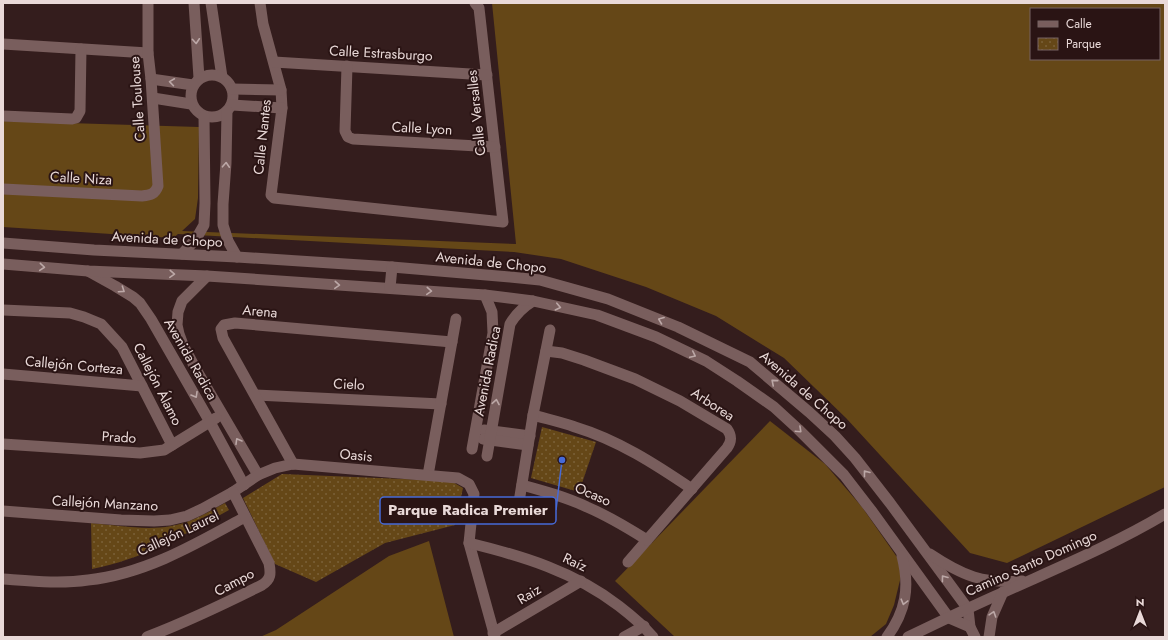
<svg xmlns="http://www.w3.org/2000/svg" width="1168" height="640" font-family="Jost,sans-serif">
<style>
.grass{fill:#654717;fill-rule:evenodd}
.park{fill:url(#park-dots)}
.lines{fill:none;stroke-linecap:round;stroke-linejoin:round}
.minor{stroke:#795e5d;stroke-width:11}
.tertiary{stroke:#795e5d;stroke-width:11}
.oneway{stroke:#bca8a7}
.labels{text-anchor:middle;stroke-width:4;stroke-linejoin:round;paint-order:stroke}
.street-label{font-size:14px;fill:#e9d9d8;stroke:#2a1414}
.leader{fill:none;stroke:#466ad8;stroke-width:1.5}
.callout-dot{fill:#466ad8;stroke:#2a1414;stroke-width:1.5}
.callout{fill:#2a1414;stroke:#466ad8;stroke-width:1.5}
.callout-label{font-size:15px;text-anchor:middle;font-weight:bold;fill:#e9d9d8}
</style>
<defs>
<pattern id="park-dots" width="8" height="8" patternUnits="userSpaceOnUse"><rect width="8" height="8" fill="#654717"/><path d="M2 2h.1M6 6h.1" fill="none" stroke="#7b6138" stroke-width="1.8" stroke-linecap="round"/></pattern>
</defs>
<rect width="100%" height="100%" fill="#341d1d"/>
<g class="grass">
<path d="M492,3H1165V487L1007,563L970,553L846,418L784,358L716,316L646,287L561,259L514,252L178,234L173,238L3,227V121L199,127L198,198L195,219L182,231L516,244ZM1031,9H1159V59H1031Z"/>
<polygon points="770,421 825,464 862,507 899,560 901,576 894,605 886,624 870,637 675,637 615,581"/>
<polygon points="429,541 454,637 260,637 276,630 389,556"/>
</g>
<g class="park">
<polygon points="542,427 596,442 579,492 531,478"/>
<polygon points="282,474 451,481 463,488 455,525 385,543 316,582 275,564 243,498"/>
<path d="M225,503L229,510C186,534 141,560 92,569L91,523C117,525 146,531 171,526C191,523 208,512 225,503Z"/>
</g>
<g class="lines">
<g class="minor">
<polyline points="194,3 199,78"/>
<polyline points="211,3 222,77"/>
<polyline points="260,3 263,24 281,90 282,108 271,195 274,198 503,222 479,8 475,3"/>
<polyline points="3,44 148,53"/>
<polyline points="274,62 487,75"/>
<polyline points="347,66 345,131 348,137 353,139 495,147"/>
<circle cx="212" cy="96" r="21"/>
<polyline points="151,79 193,85"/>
<polyline points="232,89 281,90"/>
<polyline points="153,98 191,104"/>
<polyline points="232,105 282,108"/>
<polyline points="227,111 226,163 223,204 223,225 228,241 237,257"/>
<polyline points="3,116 72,119 76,118 80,111 81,49"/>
<path d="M3,189L142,196C151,195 155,194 158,186L151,79L148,53V3"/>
<polyline points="182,254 196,239 204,225 205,203 204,116"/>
<polyline points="88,271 115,286 133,297 140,303 151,319 210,422 244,485"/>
<polyline points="207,276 182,301 178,312 177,325 179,334 183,345 197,371 258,475"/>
<polyline points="3,310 70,313 84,317 101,324 122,347 172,445"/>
<path d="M546,351L562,353L584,360L635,379L680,401L727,429C732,436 732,441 727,448L628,562"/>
<polyline points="3,374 142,386"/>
<polyline points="256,395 441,404"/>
<path d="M533,415C547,419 561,422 575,427C618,440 655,464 692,489"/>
<polyline points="484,430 530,436"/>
<polyline points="483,439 528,445"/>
<polyline points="3,444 140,453 164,450 216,418"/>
<polyline points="472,449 493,333 492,312 485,295"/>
<path d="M487,456L510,324C516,314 523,307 533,301"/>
<polyline points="293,464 223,338 221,329 224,325 235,323 452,342"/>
<polyline points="428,475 456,319"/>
<path d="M522,485C544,491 566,497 587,507C608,516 628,528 647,540"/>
<polyline points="519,502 533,415 550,330"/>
<polyline points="3,511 121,520 154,521 170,520 187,516 202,509 233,492 258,475 275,468 293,464 458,478 469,484 474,494 469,543 495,637"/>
<path d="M469,543C523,556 575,572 619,606C632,616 643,625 653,637"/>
<path d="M3,579C31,581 60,584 88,580C145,574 196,544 245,517"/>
<polyline points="493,633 581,581"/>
<path d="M147,637C186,622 224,604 262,585C271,579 271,574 269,563L233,492"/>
<polyline points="624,637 644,626"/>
</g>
<g class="tertiary">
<polyline points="3,243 94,250 237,257 392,267 510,277 540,280 608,299 678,327 750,362 809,412 835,436 855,458 890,503 968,609 970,627 975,637"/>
<polyline points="3,264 88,271 207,276 485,295 533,301 597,315 656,337 706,361 737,381 774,407 798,429 844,475 871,510 949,618 970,627"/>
<polyline points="390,288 392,267"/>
<path d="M930,554C963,576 983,584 1022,581"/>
<path d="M887,637C906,611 910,587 902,556"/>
<path d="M908,637C939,622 970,607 1002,593C1057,568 1113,545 1165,514"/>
<polyline points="989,637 992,617 1003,592"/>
</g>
</g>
<defs><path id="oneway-chevron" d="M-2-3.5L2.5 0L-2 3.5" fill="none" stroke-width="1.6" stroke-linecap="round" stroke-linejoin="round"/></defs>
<g class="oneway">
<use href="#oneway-chevron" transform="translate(196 41) rotate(86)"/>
<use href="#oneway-chevron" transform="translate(172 82) rotate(-172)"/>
<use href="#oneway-chevron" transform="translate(226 165) rotate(-87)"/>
<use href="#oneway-chevron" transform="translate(42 267) rotate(5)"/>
<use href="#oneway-chevron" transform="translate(172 274) rotate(3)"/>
<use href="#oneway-chevron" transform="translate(337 285) rotate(4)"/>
<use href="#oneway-chevron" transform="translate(122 290) rotate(34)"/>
<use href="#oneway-chevron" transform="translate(429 291) rotate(4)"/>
<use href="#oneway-chevron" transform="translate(558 307) rotate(13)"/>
<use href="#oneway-chevron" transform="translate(661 320) rotate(-159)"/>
<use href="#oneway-chevron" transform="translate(693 355) rotate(25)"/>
<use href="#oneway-chevron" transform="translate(774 382) rotate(-140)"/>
<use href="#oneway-chevron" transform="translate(195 395) rotate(60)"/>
<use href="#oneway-chevron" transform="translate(496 402) rotate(-80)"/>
<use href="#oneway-chevron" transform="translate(799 430) rotate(43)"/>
<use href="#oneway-chevron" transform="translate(238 441) rotate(-120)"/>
<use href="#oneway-chevron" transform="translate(866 473) rotate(-128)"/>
<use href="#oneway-chevron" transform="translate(944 578) rotate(-127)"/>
<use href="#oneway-chevron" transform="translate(904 602) rotate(105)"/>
<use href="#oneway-chevron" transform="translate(993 614) rotate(-72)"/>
</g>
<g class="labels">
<g class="street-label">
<text transform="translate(381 53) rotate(3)" y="5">Calle Estrasburgo</text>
<text transform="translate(137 99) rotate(-94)" y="5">Calle Toulouse</text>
<text transform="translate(476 113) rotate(-96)" y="5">Calle Versalles</text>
<text transform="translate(422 128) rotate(3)" y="5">Calle Lyon</text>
<text transform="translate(262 137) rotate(-84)" y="5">Calle Nantes</text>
<text transform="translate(81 178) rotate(3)" y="5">Calle Niza</text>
<text transform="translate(167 239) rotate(3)" y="5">Avenida de Chopo</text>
<text transform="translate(491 262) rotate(6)" y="5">Avenida de Chopo</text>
<text transform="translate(260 311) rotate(5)" y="5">Arena</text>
<text transform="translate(191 359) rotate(60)" y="5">Avenida Radica</text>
<text transform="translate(74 365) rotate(5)" y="5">Callejón Corteza</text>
<text transform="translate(487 371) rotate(-79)" y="5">Avenida Radica</text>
<text transform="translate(158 384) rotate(63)" y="5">Callejón Álamo</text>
<text transform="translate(349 384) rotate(3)" y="5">Cielo</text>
<text transform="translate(804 390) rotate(41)" y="5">Avenida de Chopo</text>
<text transform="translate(713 404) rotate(33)" y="5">Arborea</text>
<text transform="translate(119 437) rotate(3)" y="5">Prado</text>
<text transform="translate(356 455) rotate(5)" y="5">Oasis</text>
<text transform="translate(593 494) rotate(24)" y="5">Ocaso</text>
<text transform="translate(105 503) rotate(3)" y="5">Callejón Manzano</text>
<text transform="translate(178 533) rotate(-25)" y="5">Callejón Laurel</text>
<text transform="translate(575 562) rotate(25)" y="5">Raíz</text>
<text transform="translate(1031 563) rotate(-24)" y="5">Camino Santo Domingo</text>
<text transform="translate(234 582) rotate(-28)" y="5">Campo</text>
<text transform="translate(529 594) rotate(-31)" y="5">Raiz</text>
</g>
</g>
<path class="leader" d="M562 460L556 510"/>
<circle class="callout-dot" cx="562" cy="460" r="4"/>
<rect class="callout" x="380" y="497" width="176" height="27" rx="4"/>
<g class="callout-label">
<text x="468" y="515">Parque Radica Premier</text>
</g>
<rect width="1168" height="640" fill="none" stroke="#e9d9d8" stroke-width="8"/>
<rect x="1030" y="8" width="130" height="52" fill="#2a1414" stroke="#766362"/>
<rect x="1038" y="21" width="20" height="6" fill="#795e5d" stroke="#766362"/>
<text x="1066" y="28" font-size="12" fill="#e9d9d8">Calle</text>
<rect x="1038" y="38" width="20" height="12" fill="url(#park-dots)" stroke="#766362"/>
<text x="1066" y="48" font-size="12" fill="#e9d9d8">Parque</text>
<g transform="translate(1140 612)" stroke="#2a1414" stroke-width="3" paint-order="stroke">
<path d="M0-3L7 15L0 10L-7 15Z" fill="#e9d9d8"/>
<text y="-6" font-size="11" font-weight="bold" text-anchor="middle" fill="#e9d9d8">N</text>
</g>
</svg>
